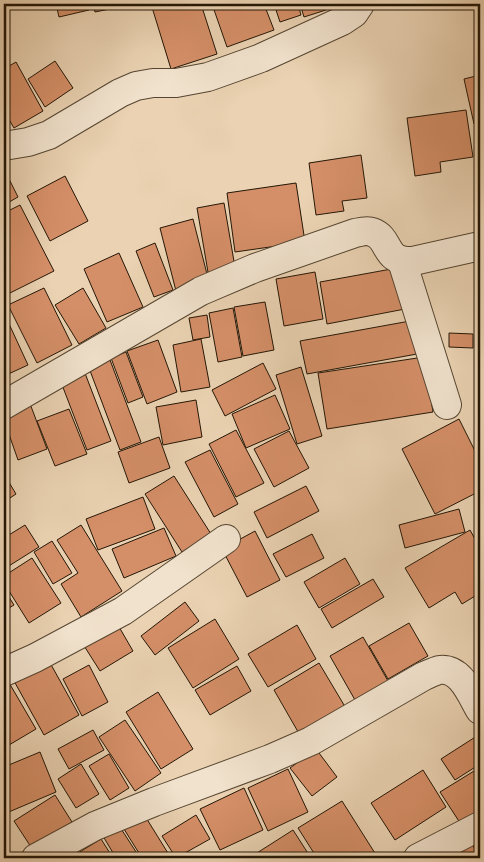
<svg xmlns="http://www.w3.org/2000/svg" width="484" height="862" font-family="Vollkorn,serif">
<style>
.building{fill:#d58f68;stroke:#231606}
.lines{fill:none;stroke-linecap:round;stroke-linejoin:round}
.minor-casing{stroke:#554531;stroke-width:30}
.minor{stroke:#f1e2cd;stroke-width:28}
</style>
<rect width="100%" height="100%" fill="#ead2b2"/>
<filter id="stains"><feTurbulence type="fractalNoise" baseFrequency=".004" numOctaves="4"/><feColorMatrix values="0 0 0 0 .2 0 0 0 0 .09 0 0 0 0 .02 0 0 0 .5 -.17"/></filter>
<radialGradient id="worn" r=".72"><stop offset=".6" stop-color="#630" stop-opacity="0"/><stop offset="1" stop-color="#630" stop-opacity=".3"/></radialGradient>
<g class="building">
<polygon points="56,4 88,4 89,10 59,17"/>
<polygon points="93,4 134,4 95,12"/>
<polygon points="151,4 201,4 217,54 171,69"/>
<polygon points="212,4 264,4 274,30 227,47"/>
<polygon points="274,4 298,4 301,15 280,22"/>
<polygon points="300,4 324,4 326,10 304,17"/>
<polygon points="55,61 73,88 45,107 28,79"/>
<polygon points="16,62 43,111 14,128 4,111 4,69"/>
<polygon points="480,75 480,122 474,124 464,79"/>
<polygon points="466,110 473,157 440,162 441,172 415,176 407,118"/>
<polygon points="361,155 367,198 342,201 344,211 316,215 309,163"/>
<polygon points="4,169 18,197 4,205"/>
<polygon points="65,176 88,221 50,241 27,196"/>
<polygon points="296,183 305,242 235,252 227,193"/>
<polygon points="224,203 236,273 209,278 197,208"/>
<polygon points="20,205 54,271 4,296 4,213"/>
<polygon points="193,219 209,282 176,291 160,228"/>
<polygon points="155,243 173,290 154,297 136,251"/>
<polygon points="119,253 143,307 107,322 84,269"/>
<polygon points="397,268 405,309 327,324 320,282"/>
<polygon points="315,272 323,319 284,326 276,279"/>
<polygon points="44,288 72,345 37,363 8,305"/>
<polygon points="83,288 106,328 79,344 55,305"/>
<polygon points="265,302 274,350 243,356 234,307"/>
<polygon points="233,308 242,357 218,362 209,313"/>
<polygon points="4,313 28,365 4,376"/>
<polygon points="207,315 210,337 193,340 189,318"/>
<polygon points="410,321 417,354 307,374 300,341"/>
<polygon points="449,333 473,334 473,348 449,347"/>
<polygon points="201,339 210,387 181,392 173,345"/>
<polygon points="158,340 177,392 147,404 127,351"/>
<polygon points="126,352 143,397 128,403 111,358"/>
<polygon points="424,357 433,412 327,429 318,373"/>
<polygon points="110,360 141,442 120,450 89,368"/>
<polygon points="263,363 276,389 225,416 212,390"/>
<polygon points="301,367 322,436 297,444 276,375"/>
<polygon points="83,368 111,441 87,450 59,377"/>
<polygon points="275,395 290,429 246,448 232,414"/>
<polygon points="196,400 202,437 163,445 156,407"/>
<polygon points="29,401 47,449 18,460 4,420 4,410"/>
<polygon points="69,409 87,454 55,466 37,421"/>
<polygon points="459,419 480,461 480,491 435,514 402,449"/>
<polygon points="236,430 264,483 236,497 209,444"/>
<polygon points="289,431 309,468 274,487 254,449"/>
<polygon points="159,437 170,468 129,483 118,452"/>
<polygon points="210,450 238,504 214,517 185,462"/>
<polygon points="4,474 16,494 4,502"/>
<polygon points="174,476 211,534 182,552 145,494"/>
<polygon points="306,486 319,511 267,538 254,512"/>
<polygon points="143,497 155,529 98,550 86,519"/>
<polygon points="459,509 465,532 405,548 399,525"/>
<polygon points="25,525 39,547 4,569 4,538"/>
<polygon points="81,525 122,591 81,617 61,584 78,573 57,540"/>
<polygon points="164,528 176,556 124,578 112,549"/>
<polygon points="470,530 480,548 480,593 462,604 455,592 429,608 405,568"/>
<polygon points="255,531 280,580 247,597 222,549"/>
<polygon points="312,534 324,558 286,577 273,554"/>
<polygon points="52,541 72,573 53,584 34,552"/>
<polygon points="32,558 61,603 29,623 4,583 4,576"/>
<polygon points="345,558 360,584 319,608 304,582"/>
<polygon points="373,579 384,597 332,628 321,609"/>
<polygon points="4,589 14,605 4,611"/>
<polygon points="185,602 199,621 155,655 141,636"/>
<polygon points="215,619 239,659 193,688 168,648"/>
<polygon points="115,620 133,651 100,671 81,641"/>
<polygon points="409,623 428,656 388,679 369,646"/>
<polygon points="297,625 316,659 268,687 248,654"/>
<polygon points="363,637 388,681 355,700 330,656"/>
<polygon points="49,661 79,715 44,735 14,681"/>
<polygon points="319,663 347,710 301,737 274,690"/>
<polygon points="89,665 108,702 82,716 63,679"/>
<polygon points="237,666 251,691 210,715 195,690"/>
<polygon points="8,681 36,729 4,748 4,683"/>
<polygon points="158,692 193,749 161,769 126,712"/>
<polygon points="125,720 161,773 135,791 99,737"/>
<polygon points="93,730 104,750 69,769 58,749"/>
<polygon points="480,734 480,764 455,780 441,759"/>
<polygon points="316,749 337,777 312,796 290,768"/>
<polygon points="40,752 56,792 4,814 4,767"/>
<polygon points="109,754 129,788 110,800 89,766"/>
<polygon points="81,764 99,794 76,808 58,779"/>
<polygon points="479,768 480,819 464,829 440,792"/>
<polygon points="288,769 308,812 268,831 248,788"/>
<polygon points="423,770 446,807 395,840 371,803"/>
<polygon points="244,788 263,830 220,850 200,809"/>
<polygon points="55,795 72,822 31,847 14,821"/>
<polygon points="342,801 378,858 317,858 298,828"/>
<polygon points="140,808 171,858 142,858 119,821"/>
<polygon points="196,815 210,839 176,858 162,836"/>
<polygon points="116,821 140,858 116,858 100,831"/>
<polygon points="293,830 311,858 249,858"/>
<polygon points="101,839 113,858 81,858 78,853"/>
<polygon points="470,840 480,858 442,858"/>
</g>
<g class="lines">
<defs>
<g id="minor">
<polyline points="4,146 28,142 49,135 120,93 136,86 153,83 176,83 208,77 261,58 342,21 354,13 360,4"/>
<polyline points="402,261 447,405"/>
<path d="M4,405L201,291L255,268L355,233C360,232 367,230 372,232C392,239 382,262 413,261L480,246"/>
<polyline points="4,672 35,658 123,611 226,539"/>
<path d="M36,858L95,826L154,802L270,759L311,741L424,676C429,674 435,671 439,670C461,667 471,695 480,710"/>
<polyline points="418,858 480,826"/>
</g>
</defs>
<use href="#minor" class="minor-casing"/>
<use href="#minor" class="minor"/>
</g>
<rect width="484" height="862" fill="none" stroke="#ead2b2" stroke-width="20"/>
<rect x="5" y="5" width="474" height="852" fill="none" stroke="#231606" stroke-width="2.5"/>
<rect x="10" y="10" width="464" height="842" fill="none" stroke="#231606"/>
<rect width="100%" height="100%" filter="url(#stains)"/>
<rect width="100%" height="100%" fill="url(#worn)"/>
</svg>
